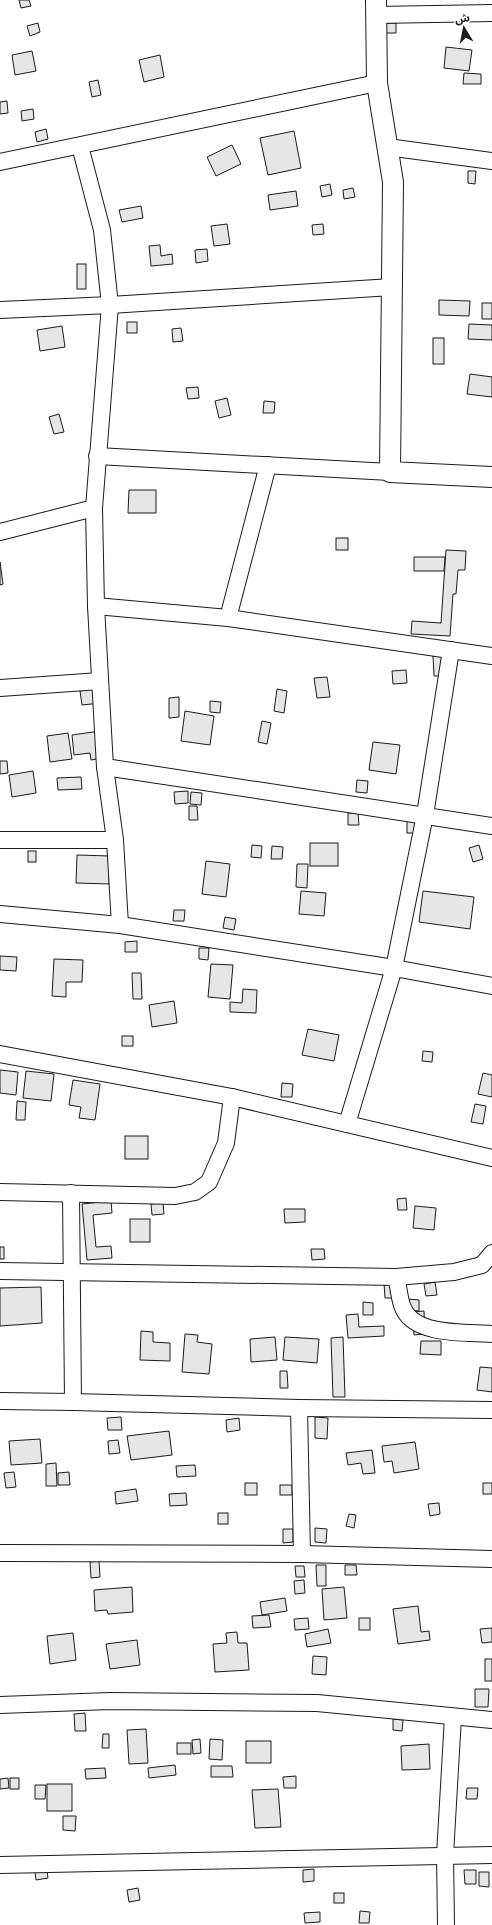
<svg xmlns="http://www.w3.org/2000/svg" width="492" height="1925" font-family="'Open Sans','Noto Sans Arabic',sans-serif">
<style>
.building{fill:#e6e6e6;stroke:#1a1a1a}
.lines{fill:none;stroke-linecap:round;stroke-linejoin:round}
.minor-casing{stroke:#1a1a1a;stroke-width:18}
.tertiary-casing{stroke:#1a1a1a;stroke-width:22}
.minor{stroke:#fff;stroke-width:16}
.tertiary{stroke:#fff;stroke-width:20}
</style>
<rect width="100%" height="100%" fill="#fff"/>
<g class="building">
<polygon points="19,0 29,0 31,6 21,8"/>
<polygon points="38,23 40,32 30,36 27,26"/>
<polygon points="384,23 396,23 396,33 385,33"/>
<polygon points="446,47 472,50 469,71 444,68"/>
<polygon points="32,51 36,71 15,75 12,55"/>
<polygon points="160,55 164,77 144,82 139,60"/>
<polygon points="464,73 481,74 481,84 463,84"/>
<polygon points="98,80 101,95 92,97 89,82"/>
<polygon points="7,101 8,113 0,114 0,102"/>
<polygon points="33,109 34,119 22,121 21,111"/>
<polygon points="46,129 48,139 37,142 35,132"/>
<polygon points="294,131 301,168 268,175 260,138"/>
<polygon points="232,145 241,164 216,176 207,157"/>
<polygon points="468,171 476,171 475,184 468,183"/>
<polygon points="330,184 332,195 322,197 320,186"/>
<polygon points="353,188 355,197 344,199 343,190"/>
<polygon points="296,191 298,206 270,210 268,195"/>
<polygon points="141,206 143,218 122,222 119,210"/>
<polygon points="227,224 230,244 214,246 211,226"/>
<polygon points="323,224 324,234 313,235 312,225"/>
<polygon points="160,245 161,256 172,254 173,264 151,266 149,246"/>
<polygon points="207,249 208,261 196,263 195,250"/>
<rect x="77" y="264" width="9" height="25"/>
<polygon points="439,300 470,301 469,316 439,315"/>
<rect x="482" y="303" width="10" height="16"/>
<rect x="127" y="322" width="10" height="11"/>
<polygon points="469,324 492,325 492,340 468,339"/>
<polygon points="62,326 65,347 40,351 37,330"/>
<polygon points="181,328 183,341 173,342 172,329"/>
<rect x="433" y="338" width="11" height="26"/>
<polygon points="470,374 492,377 492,397 467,394"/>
<polygon points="198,387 199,398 188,399 186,388"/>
<polygon points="227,398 231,415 219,418 215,401"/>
<polygon points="264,401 275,402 274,413 263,413"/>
<polygon points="59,414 64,432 54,434 49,417"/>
<polygon points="129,490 156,490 156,513 128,513"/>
<rect x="336" y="538" width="12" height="12"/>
<polygon points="446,550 466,551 465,570 458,570 456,594 453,594 450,636 411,634 412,621 441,623"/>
<polygon points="414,557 445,557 444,571 414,571"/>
<polygon points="0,562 3,584 0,585"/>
<polygon points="433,656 444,656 445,676 434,676"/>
<polygon points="406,670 407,683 393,684 392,671"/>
<polygon points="327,677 330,697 317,698 314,678"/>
<polygon points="99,688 101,703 82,705 80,691"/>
<polygon points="277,689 287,691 284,713 274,711"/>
<polygon points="179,697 179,717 169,718 169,698"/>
<polygon points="210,701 221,702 220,713 210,712"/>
<polygon points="185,711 214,716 210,745 181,741"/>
<polygon points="262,721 271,723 267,744 258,742"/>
<polygon points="100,731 103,758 91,760 90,753 74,755 72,735"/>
<polygon points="68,733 72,759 50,762 47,736"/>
<polygon points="373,742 400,745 396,774 369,770"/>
<polygon points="0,761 7,761 8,773 0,774"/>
<polygon points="33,771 36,793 12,797 9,775"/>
<polygon points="81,777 82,789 58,790 57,778"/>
<polygon points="357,780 368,781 367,793 356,792"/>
<polygon points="188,791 188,803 175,804 174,792"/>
<polygon points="191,792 202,793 201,805 190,804"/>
<polygon points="189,806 197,806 198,820 189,820"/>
<polygon points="348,813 358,813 359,825 348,825"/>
<rect x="407" y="821" width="10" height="12"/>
<rect x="310" y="843" width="28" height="23"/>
<polygon points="252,845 262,846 261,858 251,857"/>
<polygon points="479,845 483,859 473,862 469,848"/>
<polygon points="272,846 283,847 282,859 271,859"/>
<rect x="28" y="851" width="8" height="11"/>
<polygon points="77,855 110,856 109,884 76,883"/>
<polygon points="206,861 230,864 226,897 202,894"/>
<polygon points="297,864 308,864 307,888 296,887"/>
<polygon points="301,891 326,893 324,916 299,914"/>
<polygon points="423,891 474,897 470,929 419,922"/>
<polygon points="174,910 185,910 184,921 173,921"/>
<polygon points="225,917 236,919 234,930 223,928"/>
<polygon points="137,941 137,952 125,952 125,942"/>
<polygon points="199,948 209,948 208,960 199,959"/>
<polygon points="0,956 17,957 16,971 0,970"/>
<polygon points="54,959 83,960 82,982 66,982 66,997 52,996"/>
<polygon points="211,964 233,965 230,999 208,997"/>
<polygon points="132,973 141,973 142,999 133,999"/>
<polygon points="243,989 257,990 256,1013 230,1012 230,1002 242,1003"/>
<polygon points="174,1001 177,1023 152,1027 149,1005"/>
<polygon points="308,1029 339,1035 334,1061 302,1055"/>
<rect x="122" y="1036" width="11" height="10"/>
<polygon points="423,1051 433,1052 432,1062 422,1061"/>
<polygon points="0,1070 18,1072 16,1095 0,1093"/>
<polygon points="26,1071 54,1074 51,1101 23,1098"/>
<polygon points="483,1073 492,1075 492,1097 478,1094"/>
<polygon points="73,1080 100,1084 95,1120 79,1118 81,1107 69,1105"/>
<polygon points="282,1083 293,1084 292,1097 281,1097"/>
<polygon points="17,1101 26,1102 25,1120 16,1120"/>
<polygon points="475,1104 486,1106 483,1124 471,1122"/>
<rect x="125" y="1136" width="23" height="23"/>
<polygon points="406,1198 407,1210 398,1210 397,1199"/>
<polygon points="111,1201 112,1213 93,1215 96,1247 111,1246 112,1258 87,1260 82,1204"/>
<polygon points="163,1203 164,1214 152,1215 151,1204"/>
<polygon points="415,1206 436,1208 434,1230 413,1228"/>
<polygon points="284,1209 305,1209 305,1222 285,1223"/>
<rect x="130" y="1219" width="20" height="23"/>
<rect x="0" y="1247" width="4" height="12"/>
<polygon points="311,1249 324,1249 325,1259 312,1260"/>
<polygon points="435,1282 437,1295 426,1296 424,1284"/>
<polygon points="384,1283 394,1283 395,1298 385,1298"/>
<polygon points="41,1287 42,1323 0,1326 0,1288"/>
<polygon points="408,1299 419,1300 419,1311 407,1310"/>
<polygon points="363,1302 373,1303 373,1315 363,1315"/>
<polygon points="424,1311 425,1334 414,1335 413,1312"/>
<polygon points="358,1314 359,1327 384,1326 384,1336 348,1338 346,1315"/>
<polygon points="141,1331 153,1332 153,1342 170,1343 170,1361 140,1360"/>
<polygon points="185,1334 198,1335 197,1342 212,1344 209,1374 182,1372"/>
<polygon points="275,1337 277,1360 251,1362 250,1339"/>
<polygon points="285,1337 319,1339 317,1363 283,1360"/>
<polygon points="343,1337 345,1397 333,1397 331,1338"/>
<polygon points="421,1341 441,1341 441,1355 420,1354"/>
<polygon points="480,1367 492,1368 492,1392 477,1390"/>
<polygon points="280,1371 287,1371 288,1388 280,1388"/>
<polygon points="121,1417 122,1430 108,1430 107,1418"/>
<polygon points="315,1417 328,1418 327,1439 315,1438"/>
<polygon points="239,1418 240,1430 227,1432 226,1420"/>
<polygon points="169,1431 172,1455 131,1460 127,1436"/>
<polygon points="40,1439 42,1463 11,1465 9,1441"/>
<polygon points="118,1440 120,1453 109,1454 108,1441"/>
<polygon points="415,1442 419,1469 394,1473 392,1461 384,1462 382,1446"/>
<polygon points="372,1450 375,1473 363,1474 361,1463 348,1465 346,1453"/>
<polygon points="56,1463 57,1486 46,1486 46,1464"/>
<polygon points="195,1465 196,1476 177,1477 176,1466"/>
<polygon points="14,1472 16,1487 6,1488 4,1473"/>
<polygon points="69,1472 70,1485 58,1485 58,1473"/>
<rect x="245" y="1483" width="12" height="12"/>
<rect x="483" y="1483" width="9" height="11"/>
<rect x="280" y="1485" width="12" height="10"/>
<polygon points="136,1489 138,1501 116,1504 115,1492"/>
<polygon points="186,1493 187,1505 170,1506 169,1494"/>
<polygon points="439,1503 440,1514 430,1516 428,1504"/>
<rect x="218" y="1513" width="10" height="11"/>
<polygon points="349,1514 356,1515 354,1528 346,1526"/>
<polygon points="315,1528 327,1529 326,1543 315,1542"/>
<polygon points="283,1529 293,1529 293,1542 283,1543"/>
<polygon points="99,1561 100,1577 91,1578 90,1562"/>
<polygon points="316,1565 326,1565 326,1586 317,1586"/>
<polygon points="345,1565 356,1565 357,1575 345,1575"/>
<polygon points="295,1566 304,1566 305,1577 296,1577"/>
<polygon points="304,1580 305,1593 295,1594 294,1581"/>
<polygon points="132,1587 133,1612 108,1614 107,1610 95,1611 94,1590"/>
<polygon points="344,1587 347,1618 324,1620 322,1589"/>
<polygon points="285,1598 287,1611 262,1615 260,1602"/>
<polygon points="418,1606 421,1632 429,1631 430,1640 398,1644 393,1609"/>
<polygon points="269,1615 271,1627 253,1628 252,1616"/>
<polygon points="308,1618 309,1629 295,1630 294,1619"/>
<rect x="359" y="1618" width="11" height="12"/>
<polygon points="492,1628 492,1642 482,1643 480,1629"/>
<polygon points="328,1629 331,1643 307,1647 305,1634"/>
<polygon points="237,1632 238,1643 247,1643 249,1670 215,1672 213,1644 227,1643 226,1633"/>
<polygon points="73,1633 76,1660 50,1664 47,1636"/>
<polygon points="137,1640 140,1665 110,1669 106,1644"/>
<polygon points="313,1656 327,1657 326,1675 312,1674"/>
<rect x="485" y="1659" width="7" height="22"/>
<polygon points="475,1689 489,1689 488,1707 475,1707"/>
<polygon points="85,1713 86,1731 75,1731 74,1714"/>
<polygon points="393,1719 403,1720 402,1731 393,1730"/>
<polygon points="146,1729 148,1763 129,1764 127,1730"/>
<polygon points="103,1734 109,1734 109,1748 102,1748"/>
<polygon points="200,1739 201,1753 193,1754 192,1740"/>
<polygon points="210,1739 223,1740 222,1760 209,1759"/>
<rect x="246" y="1741" width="25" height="22"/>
<rect x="177" y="1743" width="14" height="11"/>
<polygon points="429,1744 430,1769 402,1770 401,1746"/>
<polygon points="175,1765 176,1775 149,1778 148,1768"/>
<polygon points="211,1766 232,1766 233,1777 211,1777"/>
<polygon points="105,1768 106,1778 86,1779 85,1769"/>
<polygon points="296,1776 296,1788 284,1788 283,1777"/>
<polygon points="8,1778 9,1788 0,1789 0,1779"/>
<rect x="10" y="1778" width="9" height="11"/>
<rect x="47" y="1784" width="25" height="27"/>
<polygon points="35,1785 46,1785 45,1799 35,1799"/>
<polygon points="467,1788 478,1788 477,1799 466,1799"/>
<polygon points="278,1789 281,1827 255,1828 252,1790"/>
<polygon points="63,1816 76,1816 75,1831 63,1830"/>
<polygon points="314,1869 314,1881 303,1882 303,1870"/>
<polygon points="464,1870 476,1870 476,1884 465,1884"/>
<polygon points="47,1871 48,1878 36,1880 35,1872"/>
<polygon points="479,1872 489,1872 489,1887 479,1886"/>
<polygon points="138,1888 140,1900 129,1902 127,1890"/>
<rect x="334" y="1893" width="10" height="10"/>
<polygon points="360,1911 370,1912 369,1923 359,1923"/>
<polygon points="320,1912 320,1922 305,1923 304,1913"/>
</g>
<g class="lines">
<defs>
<g id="minor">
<polyline points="376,15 492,13"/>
<polyline points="80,146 102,230 110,305 94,508 96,606 105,767 115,840 120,925"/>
<polyline points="387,147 492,161"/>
<polyline points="0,162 377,83"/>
<polyline points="0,310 110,305 392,287"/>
<polyline points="97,456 390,472"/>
<polyline points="0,532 94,508"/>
<polyline points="96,606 228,618 492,656"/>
<polyline points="228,618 268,465"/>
<polyline points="0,688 100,681"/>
<polyline points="105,767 492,826"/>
<polyline points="0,840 115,840"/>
<polyline points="0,914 120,925 394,968 492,986"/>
<polyline points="0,1054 232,1097 492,1158"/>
<polyline points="347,1124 394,968 425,815 451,650"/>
<polyline points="0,1192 175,1196 195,1192 209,1182 226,1143 232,1097"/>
<polyline points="71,1193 73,1402"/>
<polyline points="0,1271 396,1277 454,1272 482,1265 492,1253"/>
<path d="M396,1277C399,1287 399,1301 404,1310C417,1336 467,1332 492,1334"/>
<polyline points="0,1401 73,1402 299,1408 492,1410"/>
<polyline points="299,1408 302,1554"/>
<polyline points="0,1553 302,1554 492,1559"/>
<polyline points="0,1705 110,1701 317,1703 492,1720"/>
<polyline points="0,1865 492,1855"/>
<polyline points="446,1925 445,1855 453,1717"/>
</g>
<polyline id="tertiary" points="376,0 377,83 393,182 390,472 492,477"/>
</defs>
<use href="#minor" class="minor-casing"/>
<use href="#tertiary" class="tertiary-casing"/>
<use href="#minor" class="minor"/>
<use href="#tertiary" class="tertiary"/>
</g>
<g transform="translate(464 28) rotate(350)" stroke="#ffffff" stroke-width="3" paint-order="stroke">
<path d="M0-3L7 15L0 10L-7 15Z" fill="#1a1a1a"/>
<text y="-6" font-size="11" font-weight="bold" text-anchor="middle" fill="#1a1a1a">ش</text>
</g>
</svg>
